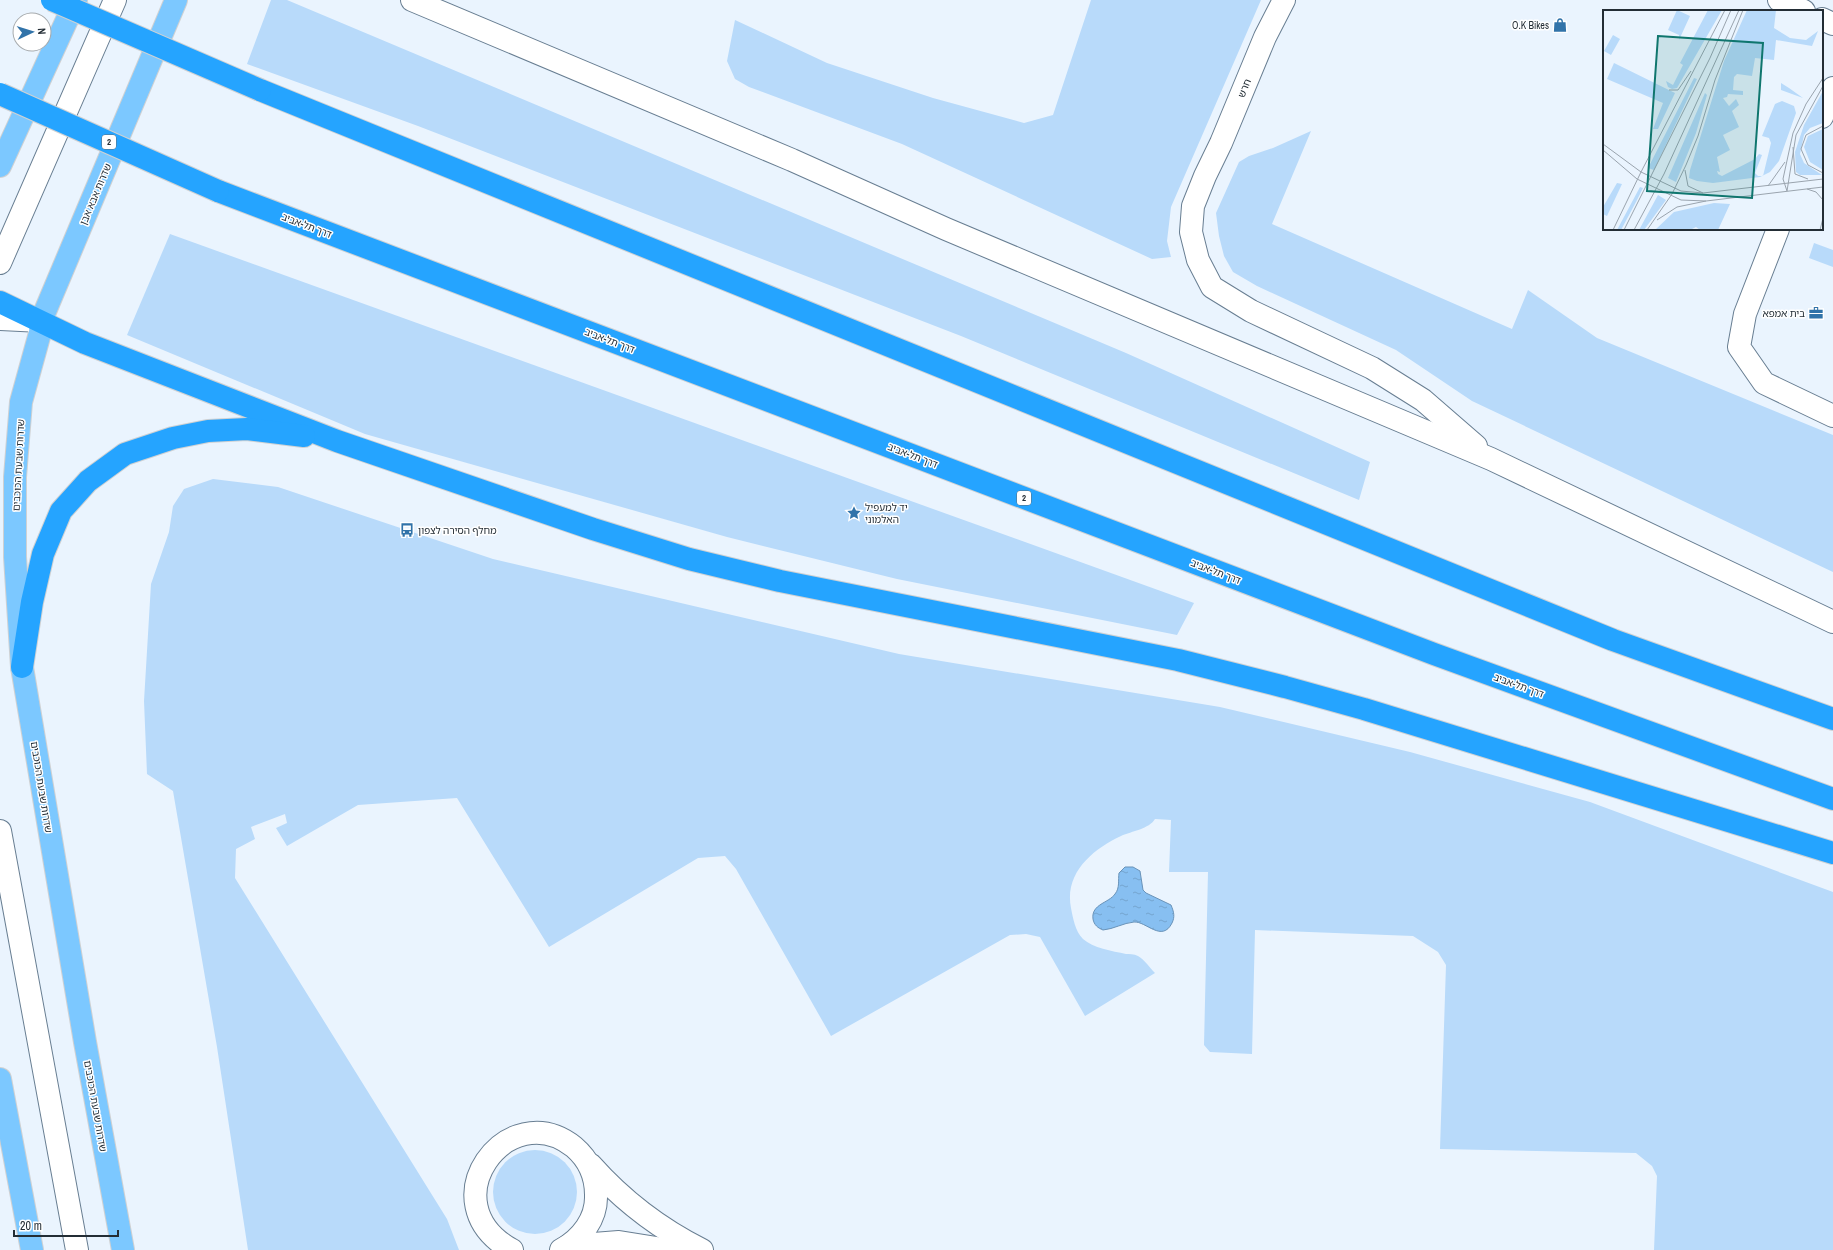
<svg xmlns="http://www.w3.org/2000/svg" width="1833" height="1250" font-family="'Archivo Narrow','Noto Sans Hebrew',sans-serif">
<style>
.green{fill:#b8dafa}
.water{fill:url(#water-ripples);stroke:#6993b9}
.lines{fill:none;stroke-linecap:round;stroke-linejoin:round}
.minor-casing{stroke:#687e92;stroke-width:24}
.major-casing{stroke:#cfd1d3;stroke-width:24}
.highway-casing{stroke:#cfd1d3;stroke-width:24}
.minor{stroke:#fff;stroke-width:22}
.major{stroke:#7cc8ff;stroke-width:22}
.highway{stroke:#25a4ff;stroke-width:22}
.highway-bridge-casing{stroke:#cfd1d3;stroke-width:24;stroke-linecap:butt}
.highway-bridge{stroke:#25a4ff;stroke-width:22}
.labels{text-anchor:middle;stroke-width:3;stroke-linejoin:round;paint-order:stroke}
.shield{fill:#fff;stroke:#656c72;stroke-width:1}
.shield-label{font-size:9px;font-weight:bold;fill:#232d35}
.poi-label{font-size:10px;fill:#232d35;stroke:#fff;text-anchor:end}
.street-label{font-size:10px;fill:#232d35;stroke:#fff}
.inset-road{fill:none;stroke:#9aa4ae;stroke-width:1}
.view{fill:#0f766e;fill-opacity:0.15;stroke:#0f766e;stroke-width:2}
.inset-edge{fill:none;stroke:#232d35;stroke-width:2}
</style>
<defs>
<pattern id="water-ripples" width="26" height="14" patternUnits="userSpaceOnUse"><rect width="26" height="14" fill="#87bff1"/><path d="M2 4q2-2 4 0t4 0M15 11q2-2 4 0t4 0" fill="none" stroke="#74a4cf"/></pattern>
</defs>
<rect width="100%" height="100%" fill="#eaf4fe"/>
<g class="green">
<polygon points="271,0 287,0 1126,353 1370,462 1359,500 961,336 418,126 247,64"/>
<polygon points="1091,0 1261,0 1171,207 1167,241 1171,257 1152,259 902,144 749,87 735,79 727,61 735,20 827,63 933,98 1024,123 1053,115"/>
<polygon points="1311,131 1272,224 1512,329 1528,290 1597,338 1833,435 1833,572 1472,401 1396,350 1257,286 1233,272 1224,256 1219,236 1216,213 1239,162 1249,156 1273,148"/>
<polygon points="170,234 1194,603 1177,635 897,579 727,537 365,434 127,335"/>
<polygon points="1814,243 1833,250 1833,267 1809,258"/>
<path d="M213,479L278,487L493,559L899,654L1220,707L1410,752L1590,802L1833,892V1250H1654L1657,1176L1652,1166L1636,1153L1440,1149L1446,965L1438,952L1413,936L1255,930L1252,1054L1210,1052L1204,1045L1208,872H1169L1171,820L1155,819C1149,829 1132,831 1121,836C1093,849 1064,873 1071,908C1073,918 1075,931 1083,939C1093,948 1112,951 1126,954C1129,954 1134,954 1138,956C1144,959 1150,968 1155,973L1085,1016L1040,937L1026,934L1010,935L831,1036L736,869L725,856L698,858L549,947L457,798L358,805L287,846L276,828L287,823L285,814L251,827L255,839L236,849L235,878L447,1219L459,1250H248L217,1047L173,791L147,774L144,701L151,584L169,532L173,506L184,489Z"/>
<circle cx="535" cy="1192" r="42"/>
</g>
<path class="water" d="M1125,867H1133L1140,871L1143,890L1146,893L1171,905C1174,912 1175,917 1172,923C1162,943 1146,921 1134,922C1123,923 1114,929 1103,930C1098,928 1094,925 1093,919C1091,904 1109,903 1115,894C1120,888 1118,880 1119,873Z"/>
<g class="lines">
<defs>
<g id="minor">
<polyline points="412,0 792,160 946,229 1491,459 1833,622"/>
<polyline points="1284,0 1265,37 1221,143 1205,176 1193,206 1191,232 1198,260 1212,287 1251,311 1372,368 1423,400 1476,446"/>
<polyline points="1779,0 1804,11"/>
<polyline points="1822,19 1833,24"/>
<polyline points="1822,117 1833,88"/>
<polyline points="1778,229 1745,314 1739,347 1764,383 1833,416"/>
<polyline points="0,263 115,0"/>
<polyline points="0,319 41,321"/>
<polyline points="0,831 77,1250"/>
<path d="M591,1165C623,1201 658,1228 702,1250"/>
<polyline points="568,1246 619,1242 669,1250"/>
<path d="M512,1250C427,1203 508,1094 574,1147C588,1159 596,1175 596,1195C597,1219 581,1239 561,1250"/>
</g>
<g id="major">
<polyline points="0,166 76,0"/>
<polyline points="0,1079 32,1250"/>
<polyline points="123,1250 85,1042 22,667 15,557 15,477 21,402 40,333 41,321 176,0"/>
</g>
<g id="highway">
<polyline points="260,90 1613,640 1833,719"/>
<polyline points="218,191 1434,654 1833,799"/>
<polyline points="0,302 85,343 337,441 593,529 689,559 780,581 1178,660 1285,687 1364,709 1833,853"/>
<polyline points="22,667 32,602 43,554 61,511 88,481 125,454 173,438 208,431 247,429 304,436"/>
</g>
</defs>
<use href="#minor" class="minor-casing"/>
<use href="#major" class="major-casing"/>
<use href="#highway" class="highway-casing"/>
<use href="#minor" class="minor"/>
<use href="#major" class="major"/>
<use href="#highway" class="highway"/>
<defs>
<g id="highway-bridge">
<polyline points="52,0 260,90"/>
<polyline points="0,94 218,191"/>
</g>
</defs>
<use href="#highway-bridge" class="highway-bridge-casing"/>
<use href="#highway-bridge" class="highway-bridge"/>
</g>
<defs>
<symbol id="shop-bare" viewBox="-9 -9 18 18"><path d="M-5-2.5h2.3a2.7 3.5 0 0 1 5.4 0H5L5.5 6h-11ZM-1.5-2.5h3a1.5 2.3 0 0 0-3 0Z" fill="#3173a9" stroke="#fff" stroke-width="2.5" paint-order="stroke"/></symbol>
<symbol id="office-bare" viewBox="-9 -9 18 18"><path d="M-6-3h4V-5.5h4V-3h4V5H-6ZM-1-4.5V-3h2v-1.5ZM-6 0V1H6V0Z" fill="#3173a9" stroke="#fff" stroke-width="2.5" paint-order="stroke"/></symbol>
<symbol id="sight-bare" viewBox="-9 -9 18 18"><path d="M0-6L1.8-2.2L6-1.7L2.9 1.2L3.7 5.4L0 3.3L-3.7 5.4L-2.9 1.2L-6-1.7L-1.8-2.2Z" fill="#3173a9" stroke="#fff" stroke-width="2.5" paint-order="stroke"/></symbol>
<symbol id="bus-bare" viewBox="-9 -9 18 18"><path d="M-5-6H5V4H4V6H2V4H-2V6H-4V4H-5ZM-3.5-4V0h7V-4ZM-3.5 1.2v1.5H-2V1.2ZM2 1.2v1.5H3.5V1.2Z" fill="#3173a9" stroke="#fff" stroke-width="2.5" paint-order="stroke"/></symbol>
</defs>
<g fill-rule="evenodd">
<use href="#shop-bare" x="1550" y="15" width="20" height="20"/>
<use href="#office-bare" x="1806" y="303" width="20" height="20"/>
<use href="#sight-bare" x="844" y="503" width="20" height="20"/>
<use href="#bus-bare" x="397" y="520" width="20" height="20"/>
</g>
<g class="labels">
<g class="shield">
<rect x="102" y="135" width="14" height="14" rx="3"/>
<rect x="1017" y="491" width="14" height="14" rx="3"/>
</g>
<g class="shield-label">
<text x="109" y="145">2</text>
<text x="1024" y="501">2</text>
</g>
<g class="poi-label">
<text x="1549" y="29">O.K Bikes</text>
<text x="1805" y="317">בית אמפא</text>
<text x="865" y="511" text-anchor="start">יד למעפיל<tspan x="865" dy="12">האלמוני</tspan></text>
<text x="418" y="534" text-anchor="start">מחלף הסירה לצפון</text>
</g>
<g class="street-label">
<text transform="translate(1244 88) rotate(-68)" y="4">חרש</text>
<text transform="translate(95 194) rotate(-67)" y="4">שדרות אבא אבן</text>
<text transform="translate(307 225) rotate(21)" y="4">דרך תל-אביב</text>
<text transform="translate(610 340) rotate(21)" y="4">דרך תל-אביב</text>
<text transform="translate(913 455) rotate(21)" y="4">דרך תל-אביב</text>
<text transform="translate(18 465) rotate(-87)" y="4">שדרות שבעת הכוכבים</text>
<text transform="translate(1216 571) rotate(21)" y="4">דרך תל-אביב</text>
<text transform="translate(1519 685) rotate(20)" y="4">דרך תל-אביב</text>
<text transform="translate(42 787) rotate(81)" y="4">שדרות שבעת הכוכבים</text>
<text transform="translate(96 1106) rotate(80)" y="4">שדרות שבעת הכוכבים</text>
</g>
</g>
<g transform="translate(1603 10)">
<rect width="220" height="220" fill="#eaf4fe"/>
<path d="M74,0L87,6L76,30V25L65,20ZM105,0H119L74,78L69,79L65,77L63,71L70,75L80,55L77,53ZM144,0H173L171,18L187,28L203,30L215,21L209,36L173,30L171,50L152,48L149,66L134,64L131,67L130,80L140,81V85L125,84L124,87L120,88L126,96L133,89L136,95L129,101L136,117L120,125L127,140L114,147L117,162L114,161L115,164L119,166L152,149L156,144L159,145L152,163L155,166H160L168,133L166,128L159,126L172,94L179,91L191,96L193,103L176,151L167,162L157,167L110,173L94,171L86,168L87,160L121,51ZM10,25L17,29L8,45L1,41ZM11,53L72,83L55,119H50L60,93L4,69ZM91,68L94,69L51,160L45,158ZM178,73L186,78L200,88L178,80ZM220,81V113L207,118L201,125L197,144L201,153L219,165H197L193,162L192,142L201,115ZM102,83L104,85L93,123L73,172L65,168ZM220,119V160L207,152L201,137L205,126ZM14,173L19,174L4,206L0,204V197ZM37,177L40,178L33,192L18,220H14ZM55,185L63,190L41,220H36ZM111,193L127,194L115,220H97L93,217L87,220H52L71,202Z" fill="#b8dafa"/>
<path class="inset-road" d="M66,80H75L88,61M220,116L203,125L198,139L205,155L220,163M0,134L38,162L78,181L100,183L220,169M190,137L192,164L205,169M0,140L34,169L78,190L103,191L220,177M82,160L85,176L100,183M38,162L122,0M165,176L182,152M204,179L213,182L220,190M184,181L180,169L190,123L203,94L220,68M184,181L193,125L220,76M54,210L74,197L103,191M10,220L38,162M21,220L107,48L128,0M31,220L61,164L136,0M44,220L69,184L83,155L95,126L112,70L140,0M217,220L220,208"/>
<path class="view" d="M55,26L160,33L149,188L44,181Z"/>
<rect width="220" height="220" class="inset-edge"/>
</g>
<g transform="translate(32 32) rotate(86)"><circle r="19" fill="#ffffff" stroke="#a7abae"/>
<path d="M0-3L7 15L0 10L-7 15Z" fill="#3173a9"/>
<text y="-6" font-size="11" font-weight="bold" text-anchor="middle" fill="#232d35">N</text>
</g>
<path d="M14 1230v6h104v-6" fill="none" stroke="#232d35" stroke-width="2"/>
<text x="20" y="1230" font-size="12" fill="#232d35" stroke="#ffffff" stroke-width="3" paint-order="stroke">20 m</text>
</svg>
